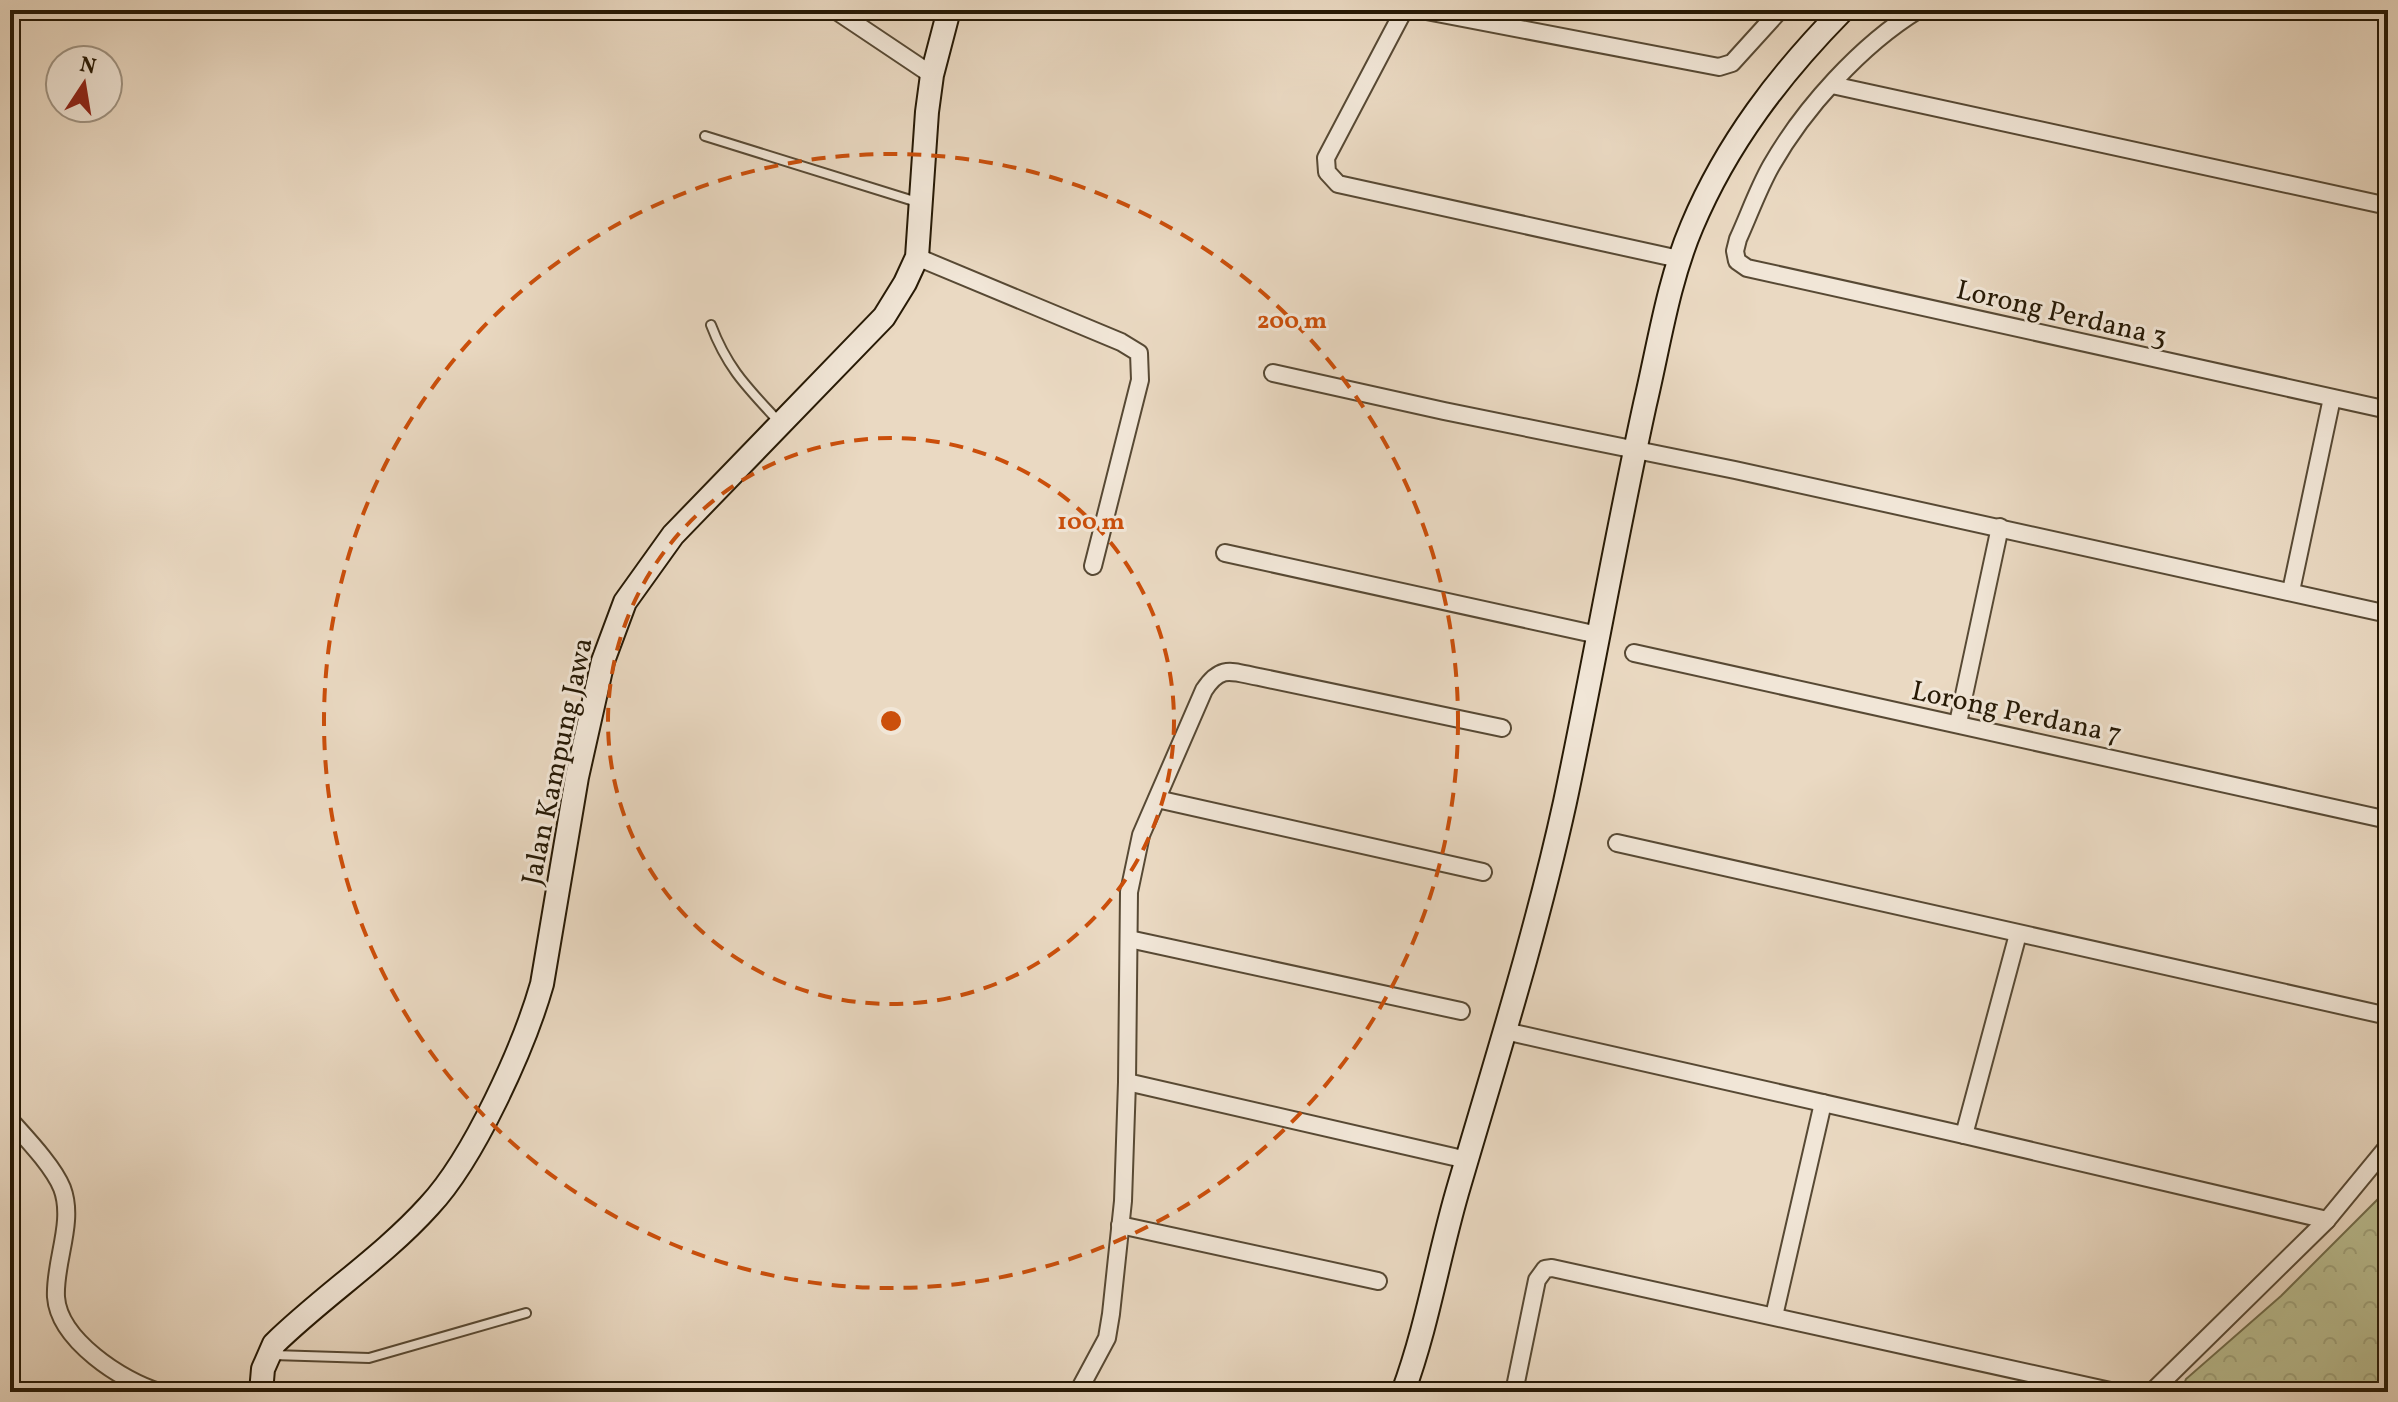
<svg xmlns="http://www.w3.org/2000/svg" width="2398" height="1402" font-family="Vollkorn,serif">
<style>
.forest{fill:url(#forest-crowns);stroke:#706c4b;stroke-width:2}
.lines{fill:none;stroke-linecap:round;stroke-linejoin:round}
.lane-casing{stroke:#574934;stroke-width:12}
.street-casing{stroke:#574934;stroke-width:20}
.secondary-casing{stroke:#261905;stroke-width:26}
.lane{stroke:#f1e6d7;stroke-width:8}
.street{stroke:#f1e6d7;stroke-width:16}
.secondary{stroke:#f1e6d7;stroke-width:22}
.ring{fill:none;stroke:#cb4f0b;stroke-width:4;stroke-dasharray:14 10}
.labels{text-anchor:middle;stroke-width:6;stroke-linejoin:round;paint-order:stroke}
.street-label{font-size:28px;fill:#261905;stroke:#f1e6d7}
.centre{fill:#cb4f0b;stroke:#f1e6d7;stroke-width:4}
.ring-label{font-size:24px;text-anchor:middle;font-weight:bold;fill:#cb4f0b;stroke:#f1e6d7;stroke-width:6;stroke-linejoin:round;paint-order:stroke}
</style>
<defs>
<pattern id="forest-crowns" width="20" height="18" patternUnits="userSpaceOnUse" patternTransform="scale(2)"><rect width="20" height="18" fill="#babe91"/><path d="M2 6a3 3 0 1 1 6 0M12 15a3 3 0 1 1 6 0" fill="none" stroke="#a0a37c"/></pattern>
</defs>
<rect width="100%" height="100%" fill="#ead9c2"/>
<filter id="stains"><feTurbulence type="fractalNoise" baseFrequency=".0025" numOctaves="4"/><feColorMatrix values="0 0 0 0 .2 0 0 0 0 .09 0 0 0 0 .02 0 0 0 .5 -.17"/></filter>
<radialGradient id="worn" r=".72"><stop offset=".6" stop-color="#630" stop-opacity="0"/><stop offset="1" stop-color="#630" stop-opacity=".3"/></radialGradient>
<polygon class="forest" points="2388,1189 2388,1392 2181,1392 2186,1379 2281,1296"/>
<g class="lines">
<defs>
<g id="lane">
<polyline points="705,136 917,202"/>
<path d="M711,325C728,370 749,389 780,423"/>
<polyline points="273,1355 369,1358 526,1313"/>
</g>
<g id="street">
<polyline points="835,10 932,75"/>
<polyline points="1404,10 1326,158 1327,172 1338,184 1679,259"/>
<polyline points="1421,10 1719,67 1732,63 1780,10"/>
<path d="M1918,10C1861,45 1804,108 1771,166C1758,189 1749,215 1738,239L1735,251L1737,261L1747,268L2388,410"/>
<polyline points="1832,85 2388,206"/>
<polyline points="917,257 1121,342 1139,353 1140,380 1093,566"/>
<polyline points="1273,373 1444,411 1735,470 2388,614"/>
<polyline points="1225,553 1598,635"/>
<polyline points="2291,591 2332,398"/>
<polyline points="1634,653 2388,820"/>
<polyline points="1958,723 2000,527"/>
<polyline points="1157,799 1483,872"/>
<polyline points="1617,843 2388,1016"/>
<polyline points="1129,939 1461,1011"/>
<polyline points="1505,1031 1964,1135 2327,1220"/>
<path d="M10,1120C26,1138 53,1166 62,1188C75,1222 54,1262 56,1297C59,1340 122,1381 159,1392"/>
<polyline points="1964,1135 2018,934"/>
<path d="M1467,1160L1127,1082L1129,892L1141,835L1204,690C1221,664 1232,672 1259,677L1502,728"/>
<polyline points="1120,1225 1378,1281"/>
<polyline points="1774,1316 1823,1103"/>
<polyline points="1078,1392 1107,1338 1111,1314 1123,1201 1127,1082"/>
<polyline points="1514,1392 1537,1280 1545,1269 1552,1268 2115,1392"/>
<polyline points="2152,1392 2327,1220 2388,1146"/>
</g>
<g id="secondary">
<path d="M261,1392L263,1369L274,1344C323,1296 383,1257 429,1206C474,1158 524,1047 542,984L577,777L603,661L625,602L673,535L884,317L905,283L917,257L927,112L932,75L949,10"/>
<path d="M1403,1392C1427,1327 1438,1259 1457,1193C1495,1063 1536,934 1565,802C1593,670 1616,536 1645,404C1659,345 1668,282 1692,226C1727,143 1780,74 1843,10"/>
</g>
</defs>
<use href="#lane" class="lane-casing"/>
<use href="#street" class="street-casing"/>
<use href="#secondary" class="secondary-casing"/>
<use href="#lane" class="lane"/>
<use href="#street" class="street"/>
<use href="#secondary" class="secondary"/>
</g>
<g class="ring">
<circle cx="891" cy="721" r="283"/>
<circle cx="891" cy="721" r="567"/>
</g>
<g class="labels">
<g class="street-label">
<text transform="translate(2062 312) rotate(13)" y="10">Lorong Perdana 3</text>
<text transform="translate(2017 711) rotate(12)" y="10">Lorong Perdana 7</text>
<text transform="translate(556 761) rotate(-78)" y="10">Jalan Kampung Jawa</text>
</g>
</g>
<circle cx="891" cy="721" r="12" class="centre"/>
<g class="ring-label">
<text x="1292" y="328">200 m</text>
<text x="1091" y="529">100 m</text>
</g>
<rect width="2398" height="1402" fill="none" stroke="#ead9c2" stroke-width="40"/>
<rect x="12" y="12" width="2374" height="1378" fill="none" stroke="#261905" stroke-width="4"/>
<rect x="20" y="20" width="2358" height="1362" fill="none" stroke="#261905" stroke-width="2"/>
<g transform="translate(84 84) rotate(12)"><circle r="38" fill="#f1e6d7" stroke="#a09483" stroke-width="2"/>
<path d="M0-6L14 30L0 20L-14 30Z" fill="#8f2418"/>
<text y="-12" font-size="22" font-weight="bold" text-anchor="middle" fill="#261905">N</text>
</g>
<rect width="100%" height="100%" filter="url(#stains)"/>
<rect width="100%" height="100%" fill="url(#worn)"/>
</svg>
